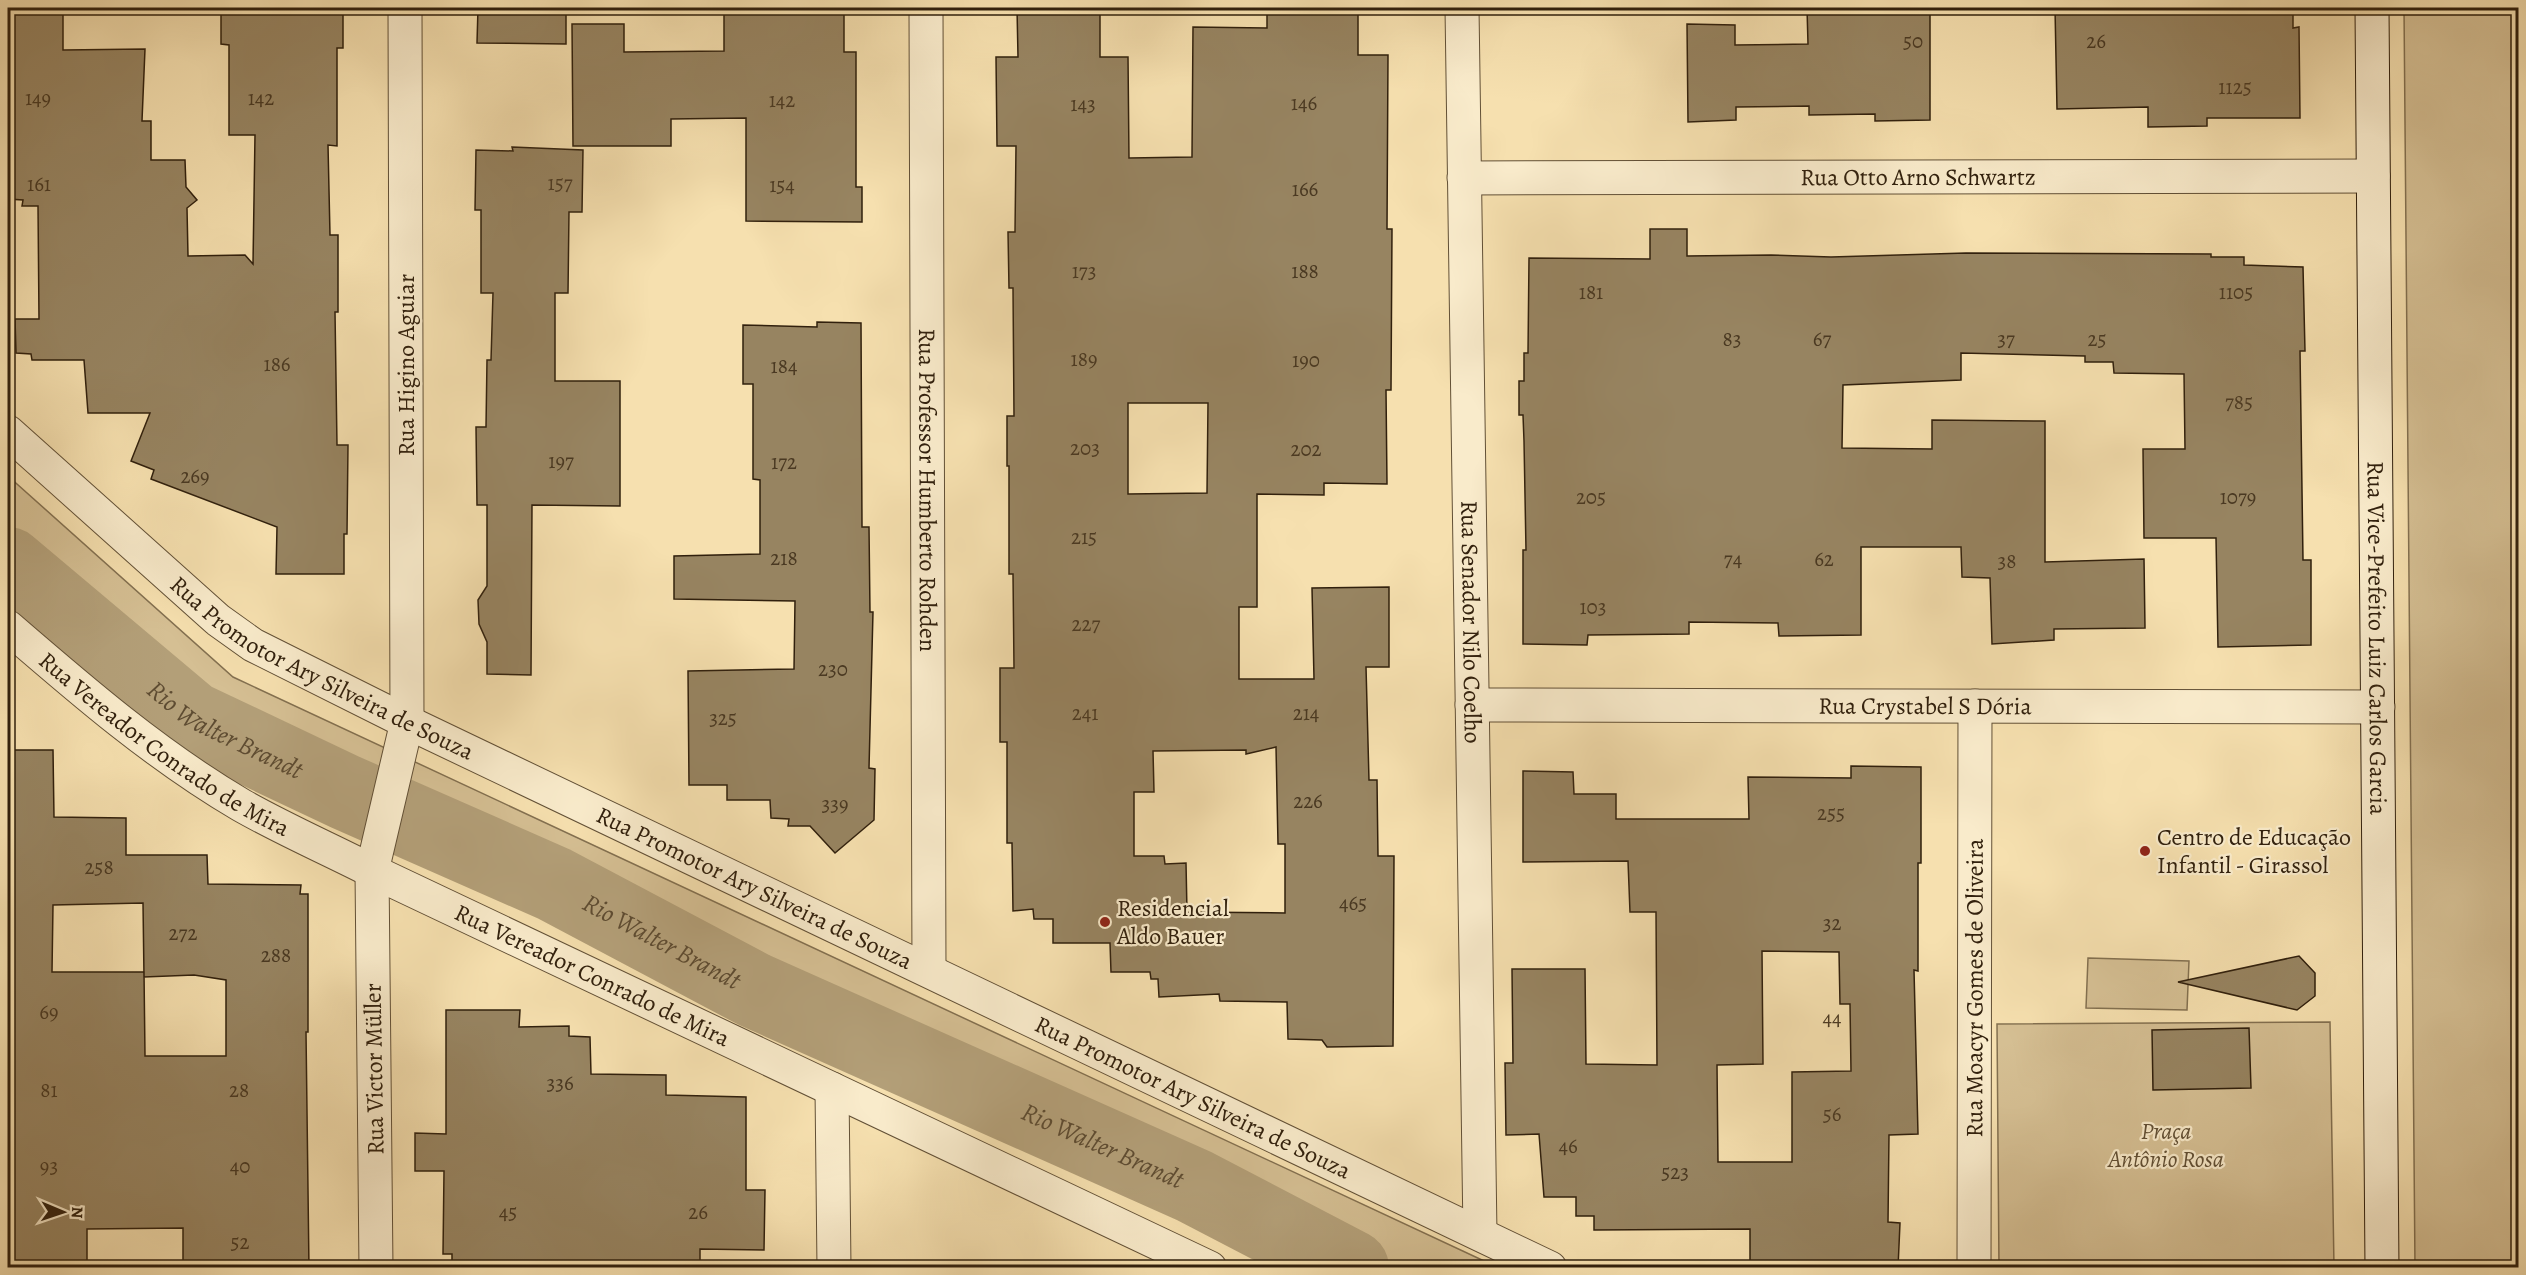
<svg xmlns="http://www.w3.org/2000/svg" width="2526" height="1275" font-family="Alegreya,serif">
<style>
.green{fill:#d5bf93;stroke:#837050;stroke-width:1.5}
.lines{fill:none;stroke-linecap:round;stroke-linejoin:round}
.river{stroke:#b39f78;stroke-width:76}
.building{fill:#978461;stroke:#31200d;stroke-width:1.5;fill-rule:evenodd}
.minor-casing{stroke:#625036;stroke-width:35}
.secondary-casing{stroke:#31200d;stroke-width:35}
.minor{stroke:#f9ebcb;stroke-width:33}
.secondary{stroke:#f9ebcb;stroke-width:33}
.poi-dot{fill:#8f2418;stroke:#f9ebcb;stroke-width:2}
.labels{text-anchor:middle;stroke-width:4.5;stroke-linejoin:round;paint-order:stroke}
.number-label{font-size:21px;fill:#4a3922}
.street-label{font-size:24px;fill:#31200d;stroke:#f9ebcb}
.poi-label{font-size:24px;fill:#31200d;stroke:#f9ebcb;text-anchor:start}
.park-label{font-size:24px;font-style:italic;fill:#625035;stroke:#f9ebcb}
.water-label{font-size:26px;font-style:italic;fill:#5e4c32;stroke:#f9ebcb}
</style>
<rect width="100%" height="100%" fill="#f6e0af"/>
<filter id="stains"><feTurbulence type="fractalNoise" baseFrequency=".00333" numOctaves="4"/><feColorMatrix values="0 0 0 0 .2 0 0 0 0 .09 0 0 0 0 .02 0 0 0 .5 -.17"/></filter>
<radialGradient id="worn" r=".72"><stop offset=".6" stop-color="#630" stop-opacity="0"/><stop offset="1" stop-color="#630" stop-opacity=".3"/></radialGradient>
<g class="green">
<polygon points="2404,8 2518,8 2518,1267 2415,1267"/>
<polygon points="8,476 233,677 1497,1267 1302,1267 153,710 8,582"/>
<polygon points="2088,958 2189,961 2187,1010 2086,1008"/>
<polygon points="2330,1022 2334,1267 1999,1267 1997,1024"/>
</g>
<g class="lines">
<path class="river" id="s1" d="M8,565L191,719L345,792L554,884L754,990L1194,1186L1351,1268"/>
</g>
<g class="building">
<polygon points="8,8 63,8 63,50 145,49 142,121 151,121 151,160 185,160 186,187 197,200 187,208 188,256 245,255 253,264 255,135 229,135 229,45 221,44 221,8 343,8 343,48 337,48 337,146 328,145 330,235 338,235 338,312 335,312 337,445 348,445 347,534 344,534 344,574 276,574 277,527 151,479 154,470 131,461 150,413 88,413 84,360 32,360 31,354 16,353 15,319 39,319 38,206 22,206 23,200 8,199"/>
<polygon points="478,8 566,8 566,44 477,43"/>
<polygon points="724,8 844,8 844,52 856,52 856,187 862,187 862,222 746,221 746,118 671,119 671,146 573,146 572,24 624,24 624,52 724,51"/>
<path d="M1017,8H1100V57H1128L1129,158L1192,157L1193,27L1267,28V8H1358V55H1388L1387,229H1392L1391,390H1386L1387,484L1324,483V495L1257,494V607H1239V679H1314L1312,588L1389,587V667H1366L1369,780H1377L1378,856H1394L1393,1046L1327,1047L1322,1040L1288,1039L1287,1002L1220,1001L1219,994L1159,997L1158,979H1151L1150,972H1111L1110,943H1053V919H1034L1033,909L1013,911L1012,843H1007V742H1000V668H1014L1013,574H1009V466H1007V416H1014L1013,288H1009L1008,232H1015L1016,146H997L996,57H1018ZM1128,403H1208L1207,493L1128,494ZM1276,747L1278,844H1285V913L1187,912L1186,863L1165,864L1164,856H1134V792H1154L1153,751L1246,750V754Z"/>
<polygon points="1807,8 1930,8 1930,120 1875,121 1875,114 1809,115 1809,106 1736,107 1736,120 1688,122 1687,24 1735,25 1735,45 1808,44"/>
<polygon points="2055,8 2293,8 2293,28 2299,27 2300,118 2207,118 2207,126 2148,127 2148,107 2057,109"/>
<polygon points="512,147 583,150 582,212 569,212 568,293 555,293 555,381 620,381 620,506 532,505 531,675 487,674 487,642 479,624 478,600 487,586 487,505 477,505 476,427 486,427 487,360 491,360 493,293 481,293 481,210 475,210 476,150 513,151"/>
<polygon points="1650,229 1687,229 1687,256 1771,255 1831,257 1966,253 2211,254 2211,257 2244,257 2244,265 2303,267 2305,351 2300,351 2303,560 2311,560 2311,645 2218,647 2216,538 2144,538 2143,449 2185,449 2184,374 2114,373 2113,362 2085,362 2085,356 1961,353 1961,380 1843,385 1842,448 1932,449 1932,420 2045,421 2045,562 2144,559 2145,628 2054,629 2054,640 1992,644 1990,578 1962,577 1961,547 1861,547 1861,635 1779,636 1778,623 1689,622 1689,634 1588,635 1587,645 1523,644 1523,550 1526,550 1524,441 1523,415 1519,415 1519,381 1524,381 1524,353 1528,353 1529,258 1650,259"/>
<polygon points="817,322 861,323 862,527 869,527 870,612 873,612 869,768 875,769 874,820 835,853 810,826 788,826 789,819 771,818 770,800 727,800 727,785 689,785 688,671 794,669 795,601 674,599 674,556 760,554 760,480 753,479 753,384 743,384 743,325 817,327"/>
<path d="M8,750H53L54,817L126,818V855H207L208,884L301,885L300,894H308V1032H306L309,1268H183V1228L87,1229V1264L8,1262ZM143,903L144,977L194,975L226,980V1056H145L144,972H52L53,905Z"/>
<path d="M1851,766L1921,767V863H1918V971L1914,970L1918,1134L1889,1135L1888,1222L1900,1223L1898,1268H1750V1229L1594,1230V1216H1576V1197H1544L1539,1134L1506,1135L1505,1063H1513L1512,969H1585L1586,1064L1657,1065L1656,912H1630L1628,861L1523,862V771L1573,772L1574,794H1616V819H1749L1748,777L1851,778ZM1762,951L1839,952L1840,1004H1850L1851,1071L1792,1072V1162H1718L1717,1065L1763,1064Z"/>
<polygon points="2299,956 2315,973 2315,996 2297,1010 2178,982"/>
<polygon points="446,1010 520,1010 519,1027 569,1026 569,1036 590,1037 591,1074 666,1075 666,1095 746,1097 746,1190 765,1190 764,1250 700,1249 700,1268 452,1268 452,1254 443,1254 444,1171 415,1171 415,1133 446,1134"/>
<polygon points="2249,1028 2251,1088 2153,1090 2152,1030"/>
</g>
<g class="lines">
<defs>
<g id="minor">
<path id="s2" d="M926,8L929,970"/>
<path id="s3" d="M1462,8L1480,1234"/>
<path id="s4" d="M1464,178L2373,176"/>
<path id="s5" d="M8,432L218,620L253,645L407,722L1550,1268"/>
<path id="s6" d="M8,627C82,691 156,755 241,805C283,829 329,849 372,871L1210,1268"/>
<path id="s7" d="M1472,705L2378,707"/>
<polyline points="832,1089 834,1268"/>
<polyline points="376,1268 372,871 407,722 405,8"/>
<path id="s8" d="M1974,1268L1975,706"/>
</g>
<g id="secondary">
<path id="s9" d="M2372,8L2382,1268"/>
</g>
</defs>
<use href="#minor" class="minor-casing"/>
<use href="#secondary" class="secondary-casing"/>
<use href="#minor" class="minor"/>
<use href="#secondary" class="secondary"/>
</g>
<g class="poi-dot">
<circle cx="2145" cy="851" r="6"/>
<circle cx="1105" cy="922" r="6"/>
</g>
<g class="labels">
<g class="number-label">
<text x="1913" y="48">50</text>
<text x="2096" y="48">26</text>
<text x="2235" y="94">1125</text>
<text x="38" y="105">149</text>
<text x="261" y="105">142</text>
<text x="782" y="107">142</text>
<text x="1304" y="110">146</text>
<text x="1083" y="111">143</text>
<text x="560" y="190">157</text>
<text x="39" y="191">161</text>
<text x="782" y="192">154</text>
<text x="1305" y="196">166</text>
<text x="1084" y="278">173</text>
<text x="1305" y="278">188</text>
<text x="1591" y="299">181</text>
<text x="2236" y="299">1105</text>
<text x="1732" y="346">83</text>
<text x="1822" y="346">67</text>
<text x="2006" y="346">37</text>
<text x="2097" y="346">25</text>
<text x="1084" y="366">189</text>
<text x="1306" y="367">190</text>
<text x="277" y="371">186</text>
<text x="784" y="373">184</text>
<text x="2239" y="409">785</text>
<text x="1085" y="455">203</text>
<text x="1306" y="456">202</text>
<text x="561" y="468">197</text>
<text x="784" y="469">172</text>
<text x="195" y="483">269</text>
<text x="1591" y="504">205</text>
<text x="2238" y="504">1079</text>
<text x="1084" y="544">215</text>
<text x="784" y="565">218</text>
<text x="1733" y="566">74</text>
<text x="1824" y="566">62</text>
<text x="2007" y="568">38</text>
<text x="1593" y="614">103</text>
<text x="1086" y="631">227</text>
<text x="833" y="676">230</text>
<text x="1085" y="720">241</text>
<text x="1306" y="720">214</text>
<text x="723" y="725">325</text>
<text x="1308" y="808">226</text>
<text x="835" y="811">339</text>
<text x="1831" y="820">255</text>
<text x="99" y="874">258</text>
<text x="1353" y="910">465</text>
<text x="1832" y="930">32</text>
<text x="183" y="940">272</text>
<text x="276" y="962">288</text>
<text x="49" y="1019">69</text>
<text x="1832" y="1025">44</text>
<text x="560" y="1090">336</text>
<text x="49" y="1097">81</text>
<text x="239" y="1097">28</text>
<text x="1832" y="1121">56</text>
<text x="1568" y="1153">46</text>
<text x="49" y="1173">93</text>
<text x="240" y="1173">40</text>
<text x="1675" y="1179">523</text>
<text x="508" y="1219">45</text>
<text x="698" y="1219">26</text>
<text x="240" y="1249">52</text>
</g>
<g class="street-label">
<text dy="8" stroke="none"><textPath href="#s4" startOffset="454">Rua Otto Arno Schwartz</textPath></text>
<text transform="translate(406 365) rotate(-90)" y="8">Rua Higino Aguiar</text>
<text dy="8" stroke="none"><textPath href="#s2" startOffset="482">Rua Professor Humberto Rohden</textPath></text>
<text dy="8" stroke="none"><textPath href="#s3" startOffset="614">Rua Senador Nilo Coelho</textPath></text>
<text dy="8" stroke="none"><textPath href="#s9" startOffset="630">Rua Vice-Prefeito Luiz Carlos Garcia</textPath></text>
<text dy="8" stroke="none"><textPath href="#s5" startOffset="396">Rua Promotor Ary Silveira de Souza</textPath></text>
<text dy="8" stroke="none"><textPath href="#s7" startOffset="453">Rua Crystabel S Dória</textPath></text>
<text dy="8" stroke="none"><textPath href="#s6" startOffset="196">Rua Vereador Conrado de Mira</textPath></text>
<text dy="8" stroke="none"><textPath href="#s5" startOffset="882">Rua Promotor Ary Silveira de Souza</textPath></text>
<text dy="8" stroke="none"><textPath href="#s6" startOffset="684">Rua Vereador Conrado de Mira</textPath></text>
<text dy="8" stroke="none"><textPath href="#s8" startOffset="280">Rua Moacyr Gomes de Oliveira</textPath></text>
<text transform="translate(374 1069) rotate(-91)" y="8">Rua Victor Müller</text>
<text dy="8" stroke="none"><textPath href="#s5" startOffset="1368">Rua Promotor Ary Silveira de Souza</textPath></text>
</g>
<g class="poi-label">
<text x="2157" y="845">Centro de Educação<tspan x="2157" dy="28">Infantil - Girassol</tspan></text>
<text x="1117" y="916">Residencial<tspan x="1117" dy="28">Aldo Bauer</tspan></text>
</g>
<g class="park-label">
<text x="2166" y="1139">Praça<tspan x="2166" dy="28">Antônio Rosa</tspan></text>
</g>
<g class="water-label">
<text dy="9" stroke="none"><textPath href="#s1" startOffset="274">Rio Walter Brandt</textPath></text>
<text dy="9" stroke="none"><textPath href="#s1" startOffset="760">Rio Walter Brandt</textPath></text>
<text dy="9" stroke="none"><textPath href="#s1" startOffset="1246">Rio Walter Brandt</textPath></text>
</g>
</g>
<rect width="2526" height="1275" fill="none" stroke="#f6e0af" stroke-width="30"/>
<rect x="9" y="9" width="2508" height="1257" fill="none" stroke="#31200d" stroke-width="3"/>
<rect x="15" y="15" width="2496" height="1245" fill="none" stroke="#31200d" stroke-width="1.5"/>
<g transform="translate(63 1212) rotate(92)" stroke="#f9ebcb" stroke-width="4.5" paint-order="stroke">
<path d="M0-4.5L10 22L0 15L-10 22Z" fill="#31200d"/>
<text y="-9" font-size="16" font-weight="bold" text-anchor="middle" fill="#31200d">N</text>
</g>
<rect width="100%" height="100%" filter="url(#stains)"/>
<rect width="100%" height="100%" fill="url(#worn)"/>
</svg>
